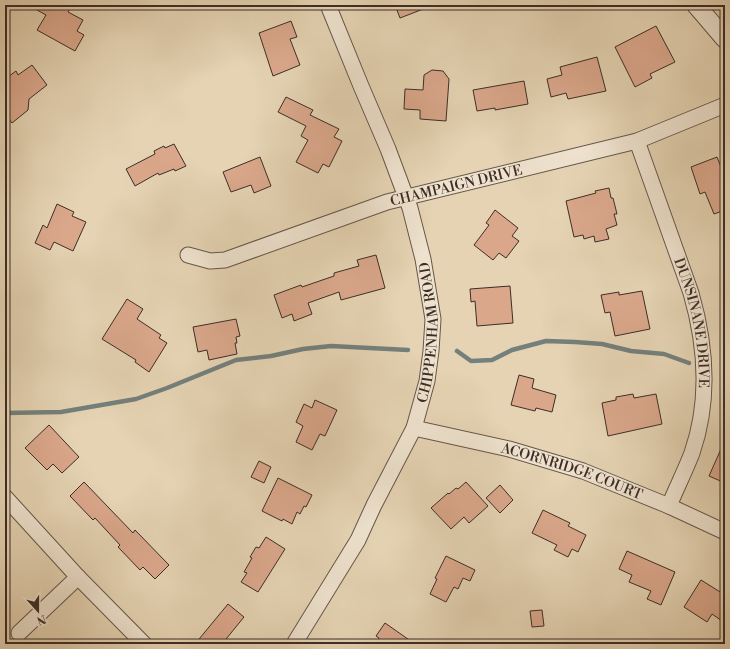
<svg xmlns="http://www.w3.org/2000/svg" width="730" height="649" font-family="'Libre Bodoni',serif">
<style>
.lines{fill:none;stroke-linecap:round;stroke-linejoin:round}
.stream{stroke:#74807c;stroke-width:4.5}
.building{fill:#daa78b;stroke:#3d2e27}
.minor-casing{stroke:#67574a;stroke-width:17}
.tertiary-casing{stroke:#67574a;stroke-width:20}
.minor{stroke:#eee2ce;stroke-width:15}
.tertiary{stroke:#eee2ce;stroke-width:18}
.labels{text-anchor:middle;stroke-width:3;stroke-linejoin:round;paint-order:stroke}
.street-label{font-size:14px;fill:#3d2e27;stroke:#eee2ce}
</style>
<rect width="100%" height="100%" fill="#e5d3b3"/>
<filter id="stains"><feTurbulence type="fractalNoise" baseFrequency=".005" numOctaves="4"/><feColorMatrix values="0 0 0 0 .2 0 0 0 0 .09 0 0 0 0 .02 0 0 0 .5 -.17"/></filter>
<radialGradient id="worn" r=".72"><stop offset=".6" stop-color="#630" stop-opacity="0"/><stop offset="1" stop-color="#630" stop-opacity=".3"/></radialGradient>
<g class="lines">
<g class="stream">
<polyline points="457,351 471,361 492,360 512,350 546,341 575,342 602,344 631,351 664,354 689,363"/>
<polyline points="724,377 725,377"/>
<polyline points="5,413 61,412 136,399 167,388 236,360 271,356 303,349 331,346 408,350"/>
</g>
</g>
<g class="building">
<polygon points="28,5 72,5 68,12 83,20 77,31 84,35 75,51 37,30 46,15"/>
<polygon points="395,5 431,5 431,6 400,18"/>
<polygon points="291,21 297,37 290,39 300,65 273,76 259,33"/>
<polygon points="656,26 675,62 650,74 652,78 635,87 615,47"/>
<polygon points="597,57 606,91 568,99 566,93 551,97 547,79 562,75 560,67"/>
<polygon points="32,65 47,85 29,99 28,110 12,123 5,114 5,79 16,71 18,75"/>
<polygon points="432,70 443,71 449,79 446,121 420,119 420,110 404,109 405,89 423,90 424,75"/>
<polygon points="524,81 528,104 495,110 495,108 477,111 473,90"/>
<polygon points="286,97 313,110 310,115 339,129 334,137 342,141 329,167 323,164 318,173 296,162 308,140 301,136 306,126 278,112"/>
<polygon points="174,144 186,166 175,171 174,169 159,175 158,173 135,186 126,169 155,154 154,151 164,146 165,148"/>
<polygon points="260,157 271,186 254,193 251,185 231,192 223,172"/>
<polygon points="717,157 725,177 725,210 714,214 705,192 700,194 691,167"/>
<polygon points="609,188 611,198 613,198 617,214 614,214 617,225 606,229 609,239 595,242 594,236 584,239 583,235 574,237 566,201 596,193 595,191"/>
<polygon points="57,204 74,212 72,216 86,222 73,251 54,242 50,250 35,243 43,225 47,228"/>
<polygon points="495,210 518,228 512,236 519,241 506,258 499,253 493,260 474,245 489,225 486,223"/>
<polygon points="376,255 385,288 341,300 339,292 308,303 312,314 294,321 292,314 282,318 274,295 301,285 302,287 334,276 334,273 359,266 357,260"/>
<polygon points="510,286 513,323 477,326 475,301 471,302 470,289"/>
<polygon points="642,291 650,329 615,336 610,312 605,313 601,295 619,292 619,295"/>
<polygon points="127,299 143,309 137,319 161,335 159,338 167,343 149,372 135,362 136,360 102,339"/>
<polygon points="236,319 240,336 236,337 237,343 235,343 237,354 209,360 207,350 198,352 193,327"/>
<polygon points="519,375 534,379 532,388 556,395 552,412 536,408 535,411 511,405"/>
<polygon points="633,394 634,398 656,394 662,424 608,436 602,403 616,400 616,397"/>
<polygon points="315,400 337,410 325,436 320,434 312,450 296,442 303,426 296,422 304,404 312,408"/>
<polygon points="49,425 79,457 62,473 53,464 47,470 25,448"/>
<polygon points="725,440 725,483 709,476"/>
<polygon points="259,461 271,467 264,483 251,477"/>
<polygon points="278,478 312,495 306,507 304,506 300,514 297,512 292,524 283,519 282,521 262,511"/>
<polygon points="84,482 133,533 135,530 169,565 155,579 143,567 140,570 118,547 120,545 95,518 93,520 70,496"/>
<polygon points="466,482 488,506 469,523 464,517 451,529 431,508 448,493 449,494 456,488 458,489"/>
<polygon points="500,485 513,500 500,513 486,498"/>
<polygon points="543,510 570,523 568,526 586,535 578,552 572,549 568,557 554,550 557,545 532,533"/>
<polygon points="266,537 285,549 258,592 241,582 247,573 244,572 252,558 250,557 256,547 259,548"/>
<polygon points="627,551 675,572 661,605 647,599 651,591 629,582 632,575 619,569"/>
<polygon points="446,556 475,570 470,581 463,578 458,589 454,587 446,602 430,594 437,579 435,578"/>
<polygon points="701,580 725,595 725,623 712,614 707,622 684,607"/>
<polygon points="228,604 244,617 222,644 195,644"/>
<polygon points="542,610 544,626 532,627 530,611"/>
<polygon points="385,623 415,644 374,644 379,638 376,636"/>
</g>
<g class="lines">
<defs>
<g id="minor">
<path id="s1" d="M637,141L691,293C706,345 710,401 692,453C685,471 676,489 669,506"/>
<path id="s2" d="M188,255L210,261L225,260L387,202L637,141L725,105"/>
<path id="s3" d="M414,428L509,449L583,471L669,506L725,532"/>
<polyline points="5,497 78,577 144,644"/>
<polyline points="19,633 78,577"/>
<path id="s4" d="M294,644L358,540L374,505L414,428L427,381L431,351L433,319L423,259L410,208L388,149L361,86L328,5"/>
</g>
<polyline id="tertiary" points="696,5 725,39"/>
</defs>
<use href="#minor" class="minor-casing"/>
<use href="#tertiary" class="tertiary-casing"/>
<use href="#minor" class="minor"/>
<use href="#tertiary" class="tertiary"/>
</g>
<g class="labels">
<g class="street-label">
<text dy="5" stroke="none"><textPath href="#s2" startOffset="281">CHAMPAIGN DRIVE</textPath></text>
<text dy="5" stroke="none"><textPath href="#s1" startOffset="191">DUNSINANE DRIVE</textPath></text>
<text dy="5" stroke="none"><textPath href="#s4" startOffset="345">CHIPPENHAM ROAD</textPath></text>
<text dy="5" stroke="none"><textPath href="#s3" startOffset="164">ACORNRIDGE COURT</textPath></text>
</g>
</g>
<rect width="730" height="649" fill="none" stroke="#e5d3b3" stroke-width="20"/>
<rect x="6" y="6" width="718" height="637" fill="none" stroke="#3d2e27" stroke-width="2"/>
<rect x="10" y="10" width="710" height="629" fill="none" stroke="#3d2e27"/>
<g transform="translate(38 611) rotate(159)" stroke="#eee2ce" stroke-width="3" paint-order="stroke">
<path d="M0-3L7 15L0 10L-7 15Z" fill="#3d2e27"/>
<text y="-6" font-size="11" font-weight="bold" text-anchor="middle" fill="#3d2e27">N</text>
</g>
<rect width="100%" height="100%" filter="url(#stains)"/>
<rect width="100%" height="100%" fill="url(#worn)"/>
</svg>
